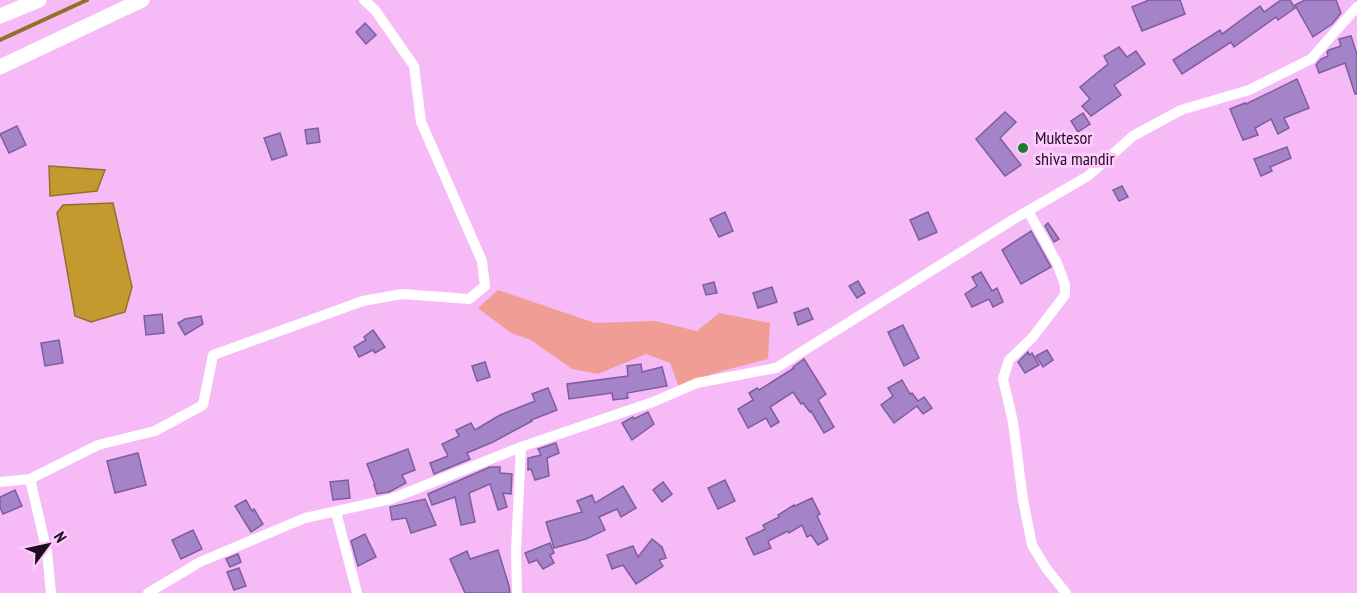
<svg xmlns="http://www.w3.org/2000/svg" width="1357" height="593" font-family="'PT Sans Narrow',sans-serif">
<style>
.green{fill:#f09d95}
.water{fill:#c49a30;stroke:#936f2c;stroke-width:1.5}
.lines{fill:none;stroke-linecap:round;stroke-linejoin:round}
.stream{stroke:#936f2c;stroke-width:4}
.building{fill:#a583c8;stroke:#7d5d9e;stroke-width:1.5}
.minor{stroke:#fff;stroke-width:10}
.secondary{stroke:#fff;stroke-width:15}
.poi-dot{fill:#1b7c2e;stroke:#fdccfd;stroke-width:2}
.labels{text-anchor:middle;stroke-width:6;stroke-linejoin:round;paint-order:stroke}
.poi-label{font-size:18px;fill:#220c22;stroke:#fdccfd;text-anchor:start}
</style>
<rect width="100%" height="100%" fill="#f6baf7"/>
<polygon class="green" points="498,290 595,323 655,321 697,331 719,313 770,323 768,359 718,372 679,387 670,363 646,354 598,374 572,369 531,340 511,333 478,308"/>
<g class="water">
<polygon points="49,166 105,170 97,191 50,196"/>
<polygon points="113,203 132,287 125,312 91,322 75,316 57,213 63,205"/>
</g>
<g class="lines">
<polyline class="stream" points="0,40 87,0"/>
</g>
<g class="building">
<polygon points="1149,0 1180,0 1185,14 1142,31 1132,7"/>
<polygon points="1281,0 1290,0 1295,8 1278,20 1276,17 1234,47 1231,42 1182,74 1173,60 1220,30 1222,34 1260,6 1264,12"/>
<polygon points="1305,0 1336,0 1341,13 1332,24 1313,37 1295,5"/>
<polygon points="365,23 376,35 366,44 356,32"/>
<polygon points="1351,36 1357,54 1357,94 1355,94 1345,63 1319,73 1316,65 1321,59 1328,56 1327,52 1329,50 1341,46 1339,39"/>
<polygon points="1119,47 1127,57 1136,51 1145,64 1114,85 1121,95 1091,116 1082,106 1090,99 1080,87 1108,64 1104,56"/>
<polygon points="1297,79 1309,108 1284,118 1289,128 1278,134 1271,119 1255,128 1258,135 1243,140 1230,109 1245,103 1246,104"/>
<polygon points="1005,112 1016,122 1000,138 1021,165 1005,176 976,139"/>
<polygon points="1083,113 1090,124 1078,132 1071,121"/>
<polygon points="17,126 26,145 9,153 0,134"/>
<polygon points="318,128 320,142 307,144 305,130"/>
<polygon points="280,133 287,155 272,160 264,138"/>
<polygon points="1287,147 1291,158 1270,167 1272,171 1261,176 1254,159"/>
<polygon points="1122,186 1128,197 1119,201 1113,190"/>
<polygon points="725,212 733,231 719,237 710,219"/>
<polygon points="928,212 937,232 919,240 910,220"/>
<polygon points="1048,223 1059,239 1054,242 1045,226"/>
<polygon points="1031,231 1051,267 1021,284 1002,250"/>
<polygon points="981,272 992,291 997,288 1003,302 993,307 989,299 972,307 965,294 977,286 972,277"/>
<polygon points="858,281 865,293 857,298 849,286"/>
<polygon points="714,282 717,293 706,295 703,285"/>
<polygon points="772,287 777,302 758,308 753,293"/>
<polygon points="808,308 813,319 798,325 794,313"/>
<polygon points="162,314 164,333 146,335 144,316"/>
<polygon points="201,316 203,324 185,335 178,323 185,319"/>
<polygon points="903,325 919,358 904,366 888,332"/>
<polygon points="373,330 385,347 375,353 373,350 359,357 354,347 366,340 364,337"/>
<polygon points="59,340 63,363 45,366 41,343"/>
<polygon points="1047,350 1053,360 1043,367 1036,356"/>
<polygon points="1028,352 1029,355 1032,353 1039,365 1025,373 1018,362"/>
<polygon points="804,359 826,394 818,400 834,427 824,433 811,411 810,412 803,403 801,404 793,392 770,407 779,422 771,427 766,418 748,428 738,409 753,400 749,393 757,388 759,390 794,368 793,367"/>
<polygon points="485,362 490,377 477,381 472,366"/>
<polygon points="641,364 642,372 662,367 667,386 627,393 628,398 613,400 612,393 569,399 567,384 628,376 627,366"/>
<polygon points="902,380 910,394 912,393 918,401 924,397 932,408 923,414 917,406 894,423 881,405 893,396 888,388"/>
<polygon points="548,388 557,410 531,420 532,421 493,442 467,453 470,459 434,474 430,463 448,456 442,444 459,436 456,430 471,423 475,430 500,415 535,401 532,394"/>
<polygon points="648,412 654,424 632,440 622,423 631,418 633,417 634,419"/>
<polygon points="556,443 559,453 547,458 549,476 535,480 531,469 528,470 528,458 541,455 538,449"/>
<polygon points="408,449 415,470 402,475 406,483 389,492 377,494 374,485 375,485 367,464"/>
<polygon points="138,453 146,485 115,493 107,461"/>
<polygon points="490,467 500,467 500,473 512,474 511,494 503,493 507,507 498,510 490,484 469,493 475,522 461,525 455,497 432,505 428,494"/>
<polygon points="348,480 350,498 333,500 330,482"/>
<polygon points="725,480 735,501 718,509 708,488"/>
<polygon points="663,482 672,494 662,502 653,490"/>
<polygon points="623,486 636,508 621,517 617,509 599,517 605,530 586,539 554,548 546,522 582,512 577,501 592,495 595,503"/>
<polygon points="15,490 22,506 3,514 0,507 0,497"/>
<polygon points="812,498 820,514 817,516 828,539 818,545 811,535 807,537 802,525 789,533 788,531 768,541 771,548 754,555 746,538 765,529 763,525 779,517 778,515 794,505 795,506"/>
<polygon points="425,499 436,525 411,533 406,518 392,520 390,507"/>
<polygon points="246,500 252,511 254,509 263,524 251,532 235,506"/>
<polygon points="193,530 202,549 181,559 172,540"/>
<polygon points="365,534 376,557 358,566 351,541"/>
<polygon points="652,539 662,547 666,558 659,560 663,566 653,573 636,584 623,565 612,569 607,555 633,546 638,557"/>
<polygon points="550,543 554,553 550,555 554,563 543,569 537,560 529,563 525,553"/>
<polygon points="498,550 509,586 510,593 465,593 450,559 467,551 470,559"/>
<polygon points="238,554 241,562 230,567 226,559"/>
<polygon points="239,568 246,586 234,590 227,572"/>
</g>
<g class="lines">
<g class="minor">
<polyline points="1028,211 1057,263 1065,285 1065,295 1032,338 1009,360 1003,379 1013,422 1023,500 1032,545 1046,568 1066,593"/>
<polyline points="30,479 98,445 155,431 203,405 213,355 363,301 402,294 469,299 485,286 482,261 421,122 414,66 375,10 364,0"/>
<polyline points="0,482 30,479 47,552 51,593"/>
<polyline points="336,512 357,593"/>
<polyline points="148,593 200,562 305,518 391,499 521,447"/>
<polyline points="517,593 516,550 521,447 653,402 697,383 776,368 1014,219 1088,176 1133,136 1181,110 1249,90 1311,59 1357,7"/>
</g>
<g class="secondary">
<polyline points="0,16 39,0"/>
<polyline points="0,67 142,0"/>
</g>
</g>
<circle class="poi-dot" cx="1023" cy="148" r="6"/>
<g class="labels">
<g class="poi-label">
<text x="1035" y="144">Muktesor<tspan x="1035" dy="21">shiva mandir</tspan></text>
</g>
</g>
<g transform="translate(48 545) rotate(57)" stroke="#fdccfd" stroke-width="4.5" paint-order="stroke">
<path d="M0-4.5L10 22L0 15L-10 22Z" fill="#220c22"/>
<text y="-9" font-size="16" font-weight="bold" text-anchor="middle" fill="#220c22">N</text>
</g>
</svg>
